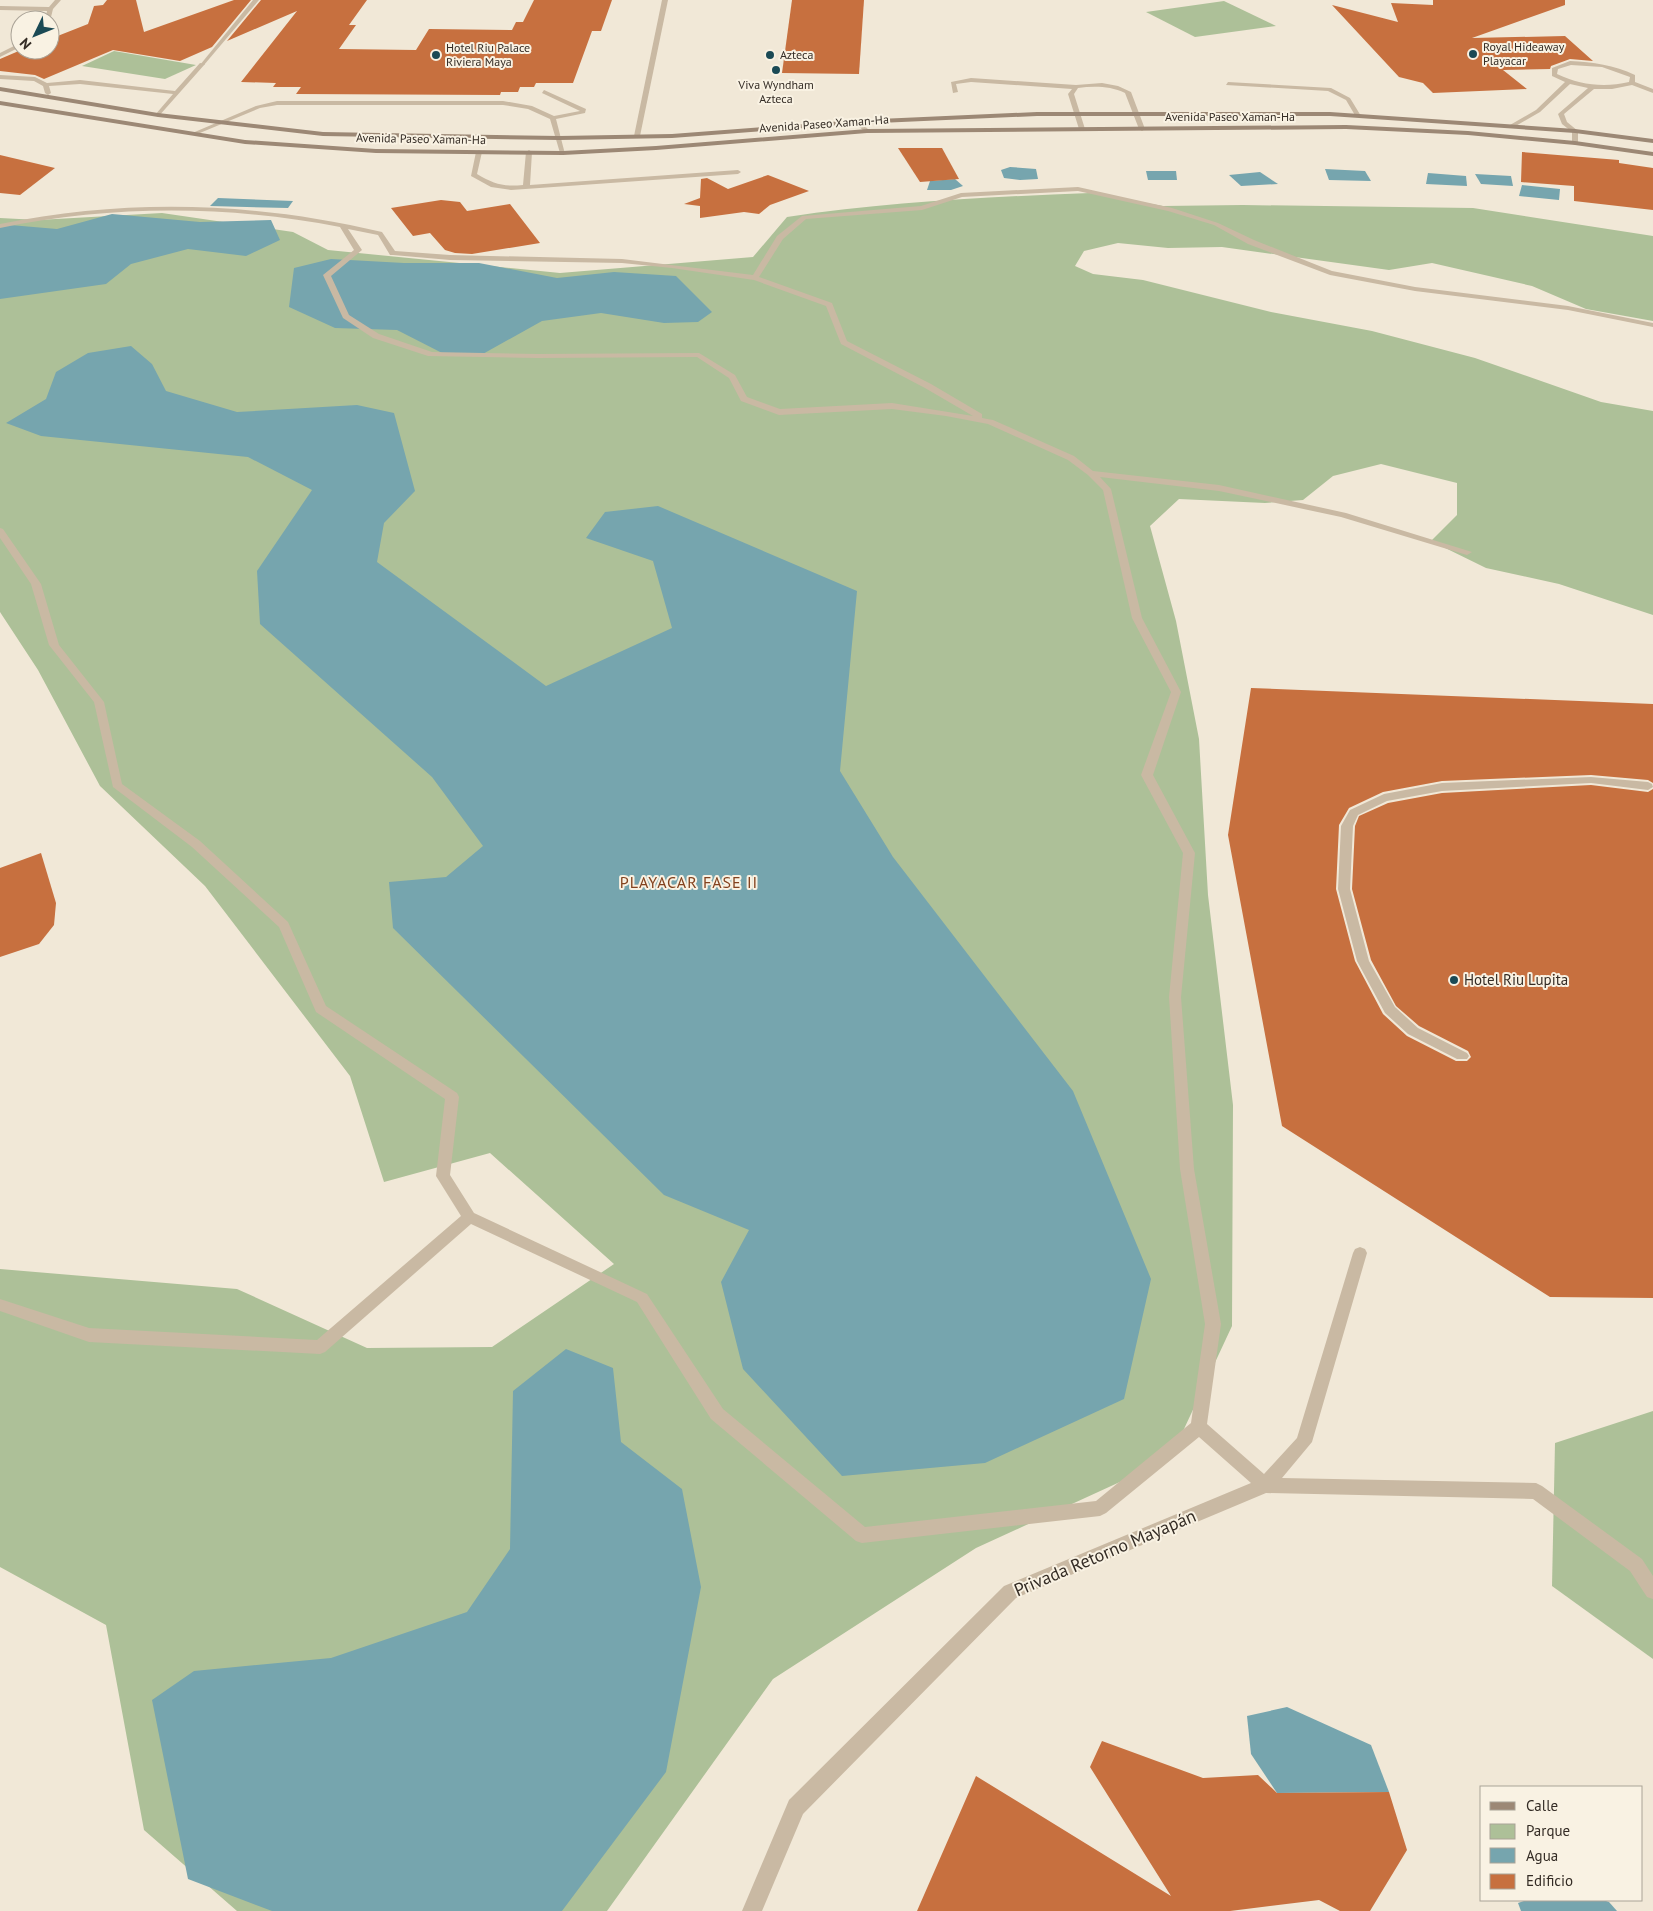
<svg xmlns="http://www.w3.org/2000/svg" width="1653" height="1911" font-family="'PT Sans',sans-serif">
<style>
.green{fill:#adc098}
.water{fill:#76a5ae}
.building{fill:#c7703f}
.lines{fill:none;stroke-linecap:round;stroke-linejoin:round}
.service{fill:#c9b9a3;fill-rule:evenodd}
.pedestrian{fill:#c9b9a3;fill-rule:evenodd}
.minor{fill:#c9b9a3;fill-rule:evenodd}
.secondary{fill:#9c8875;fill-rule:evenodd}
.poi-dot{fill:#1b4a55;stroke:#f9f2e3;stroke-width:2}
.labels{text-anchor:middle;stroke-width:4;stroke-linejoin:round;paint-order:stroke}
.far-poi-label{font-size:12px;fill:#342c25;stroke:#f9f2e3;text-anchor:start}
.far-street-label{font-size:12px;fill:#342c25;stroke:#f9f2e3}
.poi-label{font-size:15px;fill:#342c25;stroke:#f9f2e3;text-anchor:start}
.neighbourhood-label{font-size:16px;letter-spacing:1px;fill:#83421e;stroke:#f9f2e3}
.near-street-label{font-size:18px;fill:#342c25;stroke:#f9f2e3}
</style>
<rect width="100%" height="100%" fill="#f1e8d7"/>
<g class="green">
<polygon points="1224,1 1276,26 1195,37 1146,12"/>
<polygon points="114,51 196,65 165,79 82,66"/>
<path d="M1090,193L1163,206L1243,205L1473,208L1653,236V321L1586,309L1532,286L1432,263L1389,270L1222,247L1168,248L1118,243L1084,251L1075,266L1093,274L1143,280L1271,312L1372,331L1475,358L1601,402L1653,411V615L1559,584L1486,568L1431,541L1457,515V483L1381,464L1333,476L1303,500L1265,503L1179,499L1150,526L1176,621L1199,739L1208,895L1233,1105L1232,1326L1170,1459L976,1548L773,1679L607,1911H237L144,1830L106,1625L0,1567V1269L237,1289L367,1348L492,1347L614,1264L490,1153L384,1182L350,1076L205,886L100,786L38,670L0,612V218L38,220L162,213L293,232L328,250L560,273L753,257L787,217C888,202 988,197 1090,193Z"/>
<polygon points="1653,1411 1653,1659 1552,1586 1555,1443"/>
</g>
<g class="water">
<polygon points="1010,167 1036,169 1038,179 1020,180 1004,178 1001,170"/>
<polygon points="1325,169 1365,171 1371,181 1329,180"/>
<polygon points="1146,171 1176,171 1177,180 1148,180"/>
<polygon points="1260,172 1278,184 1241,186 1229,175"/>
<polygon points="1428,173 1466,176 1467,186 1426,184"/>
<polygon points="1475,174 1511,176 1513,186 1481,184"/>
<polygon points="955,179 963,186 951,190 927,190 930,181"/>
<polygon points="1522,185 1560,189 1559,200 1519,196"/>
<polygon points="218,198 293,201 288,208 210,206"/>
<polygon points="112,214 200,222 271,220 280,240 246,256 188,249 131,264 106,284 0,299 0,227 10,225 57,229"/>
<polygon points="331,259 404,263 479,263 557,278 614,272 676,276 712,312 698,322 664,323 601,313 542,321 481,355 446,355 397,330 335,328 289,307 294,268"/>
<polygon points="131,346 152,364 166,391 237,412 357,405 394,413 415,491 384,523 377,562 546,686 672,628 653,561 586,538 605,512 658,506 857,591 840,771 893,857 1073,1091 1151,1279 1124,1399 985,1463 842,1476 743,1369 721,1282 749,1230 664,1195 393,928 389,882 446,877 483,846 432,777 260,624 257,571 312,490 248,457 41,436 6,423 46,399 56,372 88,353"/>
<polygon points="566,1349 613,1368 621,1442 682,1489 701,1587 666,1772 562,1911 272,1911 188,1879 152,1700 194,1671 331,1658 467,1612 510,1549 513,1391"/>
<polygon points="1287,1707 1371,1745 1389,1792 1277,1793 1251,1754 1247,1716"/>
<polygon points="1527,1900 1603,1900 1609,1902 1617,1911 1521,1911 1518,1903"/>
</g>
<g class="building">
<polygon points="107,0 136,0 144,32 234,0 251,0 212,47 180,61 113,50 44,79 35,75 0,71 0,59 21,50 50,50 50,39 88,24 94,6 103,5"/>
<polygon points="261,0 367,0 349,25 356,25 339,49 416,50 429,29 512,30 516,22 523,22 534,0 612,0 601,31 592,31 573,83 536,83 534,87 520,87 518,92 501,92 500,95 296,94 301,87 273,87 276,83 241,82 297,11 227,41"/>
<polygon points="792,0 864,0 859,74 782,73"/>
<polygon points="1433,0 1565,0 1565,5 1472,38 1565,36 1593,61 1570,59 1551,66 1550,69 1503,70 1527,89 1433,93 1423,83 1399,77 1332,5 1398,22 1391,3 1433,5"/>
<polygon points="898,148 942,148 959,179 920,182"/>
<polygon points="1522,152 1619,160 1619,163 1653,168 1653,210 1574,201 1574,186 1521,182"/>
<polygon points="0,155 55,168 20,195 0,193"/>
<polygon points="768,175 809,191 770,205 759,214 744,212 700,218 700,206 684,204 700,198 701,179 707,178 728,189"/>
<polygon points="441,200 460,202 467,211 510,204 540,243 472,254 455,253 445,250 430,233 413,236 391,208"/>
<polygon points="1251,688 1653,704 1653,783 1648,780 1591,775 1442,781 1383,792 1349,808 1339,825 1336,889 1355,961 1383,1014 1407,1036 1456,1061 1467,1061 1471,1057 1468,1051 1419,1026 1396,1006 1371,960 1352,889 1355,826 1359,816 1388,803 1442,793 1591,785 1648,792 1653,789 1653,1298 1550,1297 1282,1126 1228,835"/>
<polygon points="41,853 56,903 54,925 39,944 0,957 0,868"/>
<polygon points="1102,1741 1203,1778 1258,1775 1277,1793 1389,1792 1407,1850 1370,1911 1340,1911 1319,1900 1230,1911 917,1911 976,1776 1171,1896 1090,1767"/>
</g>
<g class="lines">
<g class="service">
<polygon points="662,0 668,0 640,136 637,138 634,136"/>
<path d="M1570,61C1593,62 1614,65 1635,75V82L1653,89V93L1632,85L1612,89H1594L1564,114L1567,122L1578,131V143L1575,145L1572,143V132L1562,124L1558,114L1588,88L1570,84L1540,112L1514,127H1510V125L1536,110L1565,82L1552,76V68ZM1571,65L1602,67L1630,77L1629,82C1604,88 1580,85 1557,74L1558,69Z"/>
<polygon points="200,63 205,64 158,117 155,115 173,94 80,84 49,86 51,93 48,95 45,93 43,86 34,81 0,79 0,75 35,77 47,83 80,80 175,91"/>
<path d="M971,78L1076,85L1102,83L1118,86L1131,92L1145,129L1142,131L1139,129L1125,93C1110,86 1094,86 1078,88L1074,94L1085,129L1082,131L1079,129L1068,94L1072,89L971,82L956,84L958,92L953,93L951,82Z"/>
<polygon points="1228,82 1331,88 1350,98 1361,116 1356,117 1346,100 1328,91 1226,85"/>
<polygon points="544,90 586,109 585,113 556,119 565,154 560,153 550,119 528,109 503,105 277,105 260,108 195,135 190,134 256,106 277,101 503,101 532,106 554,116 580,111 542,93"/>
<polygon points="855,121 859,121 869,130 869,132 865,132 855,123"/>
<path d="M479,150L482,152L477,174C494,184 503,187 523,185L526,152L529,150L532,152L530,185L738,170L741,172L738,174L511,190L491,187L471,176L476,152Z"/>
<path d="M1078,187L1172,208L1218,223L1254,240L1332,271L1415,287L1568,306L1653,323V327L1568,310L1415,291L1330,275L1248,244L1214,225L1168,211L1078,191L962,197L922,210L806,219L783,239L759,277L832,303L847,341L931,384L982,414V418L993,420L1074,456L1093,471L1219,485L1346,513L1472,552L1467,555L1341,517L1219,491L1100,477L1111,489L1142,618L1181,692L1153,775L1195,853L1181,997L1194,1169L1221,1324L1207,1424L1264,1474L1297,1438L1353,1253L1355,1249L1360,1247L1365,1249L1367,1253L1312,1442L1282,1478L1536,1483L1542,1486L1642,1559L1653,1576V1599L1647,1597L1630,1571L1533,1499L1266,1493L1016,1598L803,1814L762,1911H742L789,1800L1004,1586L1251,1483L1199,1437L1106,1513L1100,1516L862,1543L856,1541L711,1419L637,1302L471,1224L325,1352L320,1354L89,1342L0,1311V1299L89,1328L317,1340L461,1216L436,1176L445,1099L316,1012L279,927L192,847L113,787L94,702L49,645L31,584L0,538V528L3,529L41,584L59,645L104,702L122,784L200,841L288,922L326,1006L457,1093L459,1097L450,1175L474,1213L647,1294L723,1409L865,1527L1096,1501L1191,1423L1205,1324L1180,1169L1169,997L1183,853L1141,775L1171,692L1132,618L1103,490L1088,475L1068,460L988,424L946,416L892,409L779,415L741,401L729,378L697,357L537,358L428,356L373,338L343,318L323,275L354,250L340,227C227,205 112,205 0,228V224C127,198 256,202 382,232L395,251L450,255L622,259L753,275L777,236L802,216L921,206L961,193ZM348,229L378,235L390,255H393L450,260L622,263L672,268L754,280L826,306L841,344L925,388L973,416L892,403L780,409L747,397L735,375L699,353L537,354L432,352L379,334L349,315L331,276L362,250Z"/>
<polygon points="1591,777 1648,782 1652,784 1653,787 1648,790 1591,783 1442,791 1387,801 1358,815 1353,826 1350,889 1369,961 1395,1007 1418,1028 1467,1053 1469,1056 1467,1059 1457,1059 1408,1034 1385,1013 1357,961 1338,889 1341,826 1350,810 1384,794 1442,783"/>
</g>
<polygon class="pedestrian" points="253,0 259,0 204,65 200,65"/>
<g class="minor">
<polygon points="55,0 61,0 53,9 50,21 45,20 47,11 0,10 0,6 49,7"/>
<polygon points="20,43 20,47 0,57 0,53"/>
</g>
<g class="secondary">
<polygon points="0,87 158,113 323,132 559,136 672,134 857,120 1037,112 1330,112 1575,129 1653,139 1653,143 1575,133 1330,116 1037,116 857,124 672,138 559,140 323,136 158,117 0,91"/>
<polygon points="0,101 245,140 376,149 563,151 656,146 867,129 1346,125 1468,131 1575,141 1653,152 1653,156 1575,145 1468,135 1346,129 867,133 656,150 563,155 376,153 245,144 0,105"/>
</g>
</g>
<g class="poi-dot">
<circle cx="1473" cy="54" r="5"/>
<circle cx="436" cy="55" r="5"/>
<circle cx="770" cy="55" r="5"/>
<circle cx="776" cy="70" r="5"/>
<circle cx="1454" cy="980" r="5"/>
</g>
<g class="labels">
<g class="far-poi-label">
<text x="1483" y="51">Royal Hideaway<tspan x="1483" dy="14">Playacar</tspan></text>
<text x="446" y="52">Hotel Riu Palace<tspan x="446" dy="14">Riviera Maya</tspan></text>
<text x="780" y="59">Azteca</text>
<text x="776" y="89" text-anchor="middle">Viva Wyndham<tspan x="776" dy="14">Azteca</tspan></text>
</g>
<g class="far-street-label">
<text x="1230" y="121">Avenida Paseo Xaman-Ha</text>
<text transform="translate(824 124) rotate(-4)" y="4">Avenida Paseo Xaman-Ha</text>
<text transform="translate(421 139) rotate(1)" y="4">Avenida Paseo Xaman-Ha</text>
</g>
<g class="poi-label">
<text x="1464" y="985">Hotel Riu Lupita</text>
</g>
<g class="neighbourhood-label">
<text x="689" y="888">PLAYACAR FASE II</text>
</g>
<g class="near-street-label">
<text transform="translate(1105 1553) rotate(-23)" y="6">Privada Retorno Mayapán</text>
</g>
</g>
<rect x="1480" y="1786" width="162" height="115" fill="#f9f2e3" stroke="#aaa397"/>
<rect x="1490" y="1802" width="25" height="8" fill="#9c8875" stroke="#aaa397"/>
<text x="1526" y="1811" font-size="15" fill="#342c25">Calle</text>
<rect x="1490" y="1824" width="25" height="15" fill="#adc098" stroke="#aaa397"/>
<text x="1526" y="1836" font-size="15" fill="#342c25">Parque</text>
<rect x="1490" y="1848" width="25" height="15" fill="#76a5ae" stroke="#aaa397"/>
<text x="1526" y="1861" font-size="15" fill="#342c25">Agua</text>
<rect x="1490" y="1874" width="25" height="15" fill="#c7703f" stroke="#aaa397"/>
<text x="1526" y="1886" font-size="15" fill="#342c25">Edificio</text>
<g transform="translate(35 35) rotate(227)"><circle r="24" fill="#f9f2e3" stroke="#aaa397"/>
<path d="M0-4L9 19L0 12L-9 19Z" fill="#1b4a55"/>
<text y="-8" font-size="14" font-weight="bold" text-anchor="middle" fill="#342c25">N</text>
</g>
</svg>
